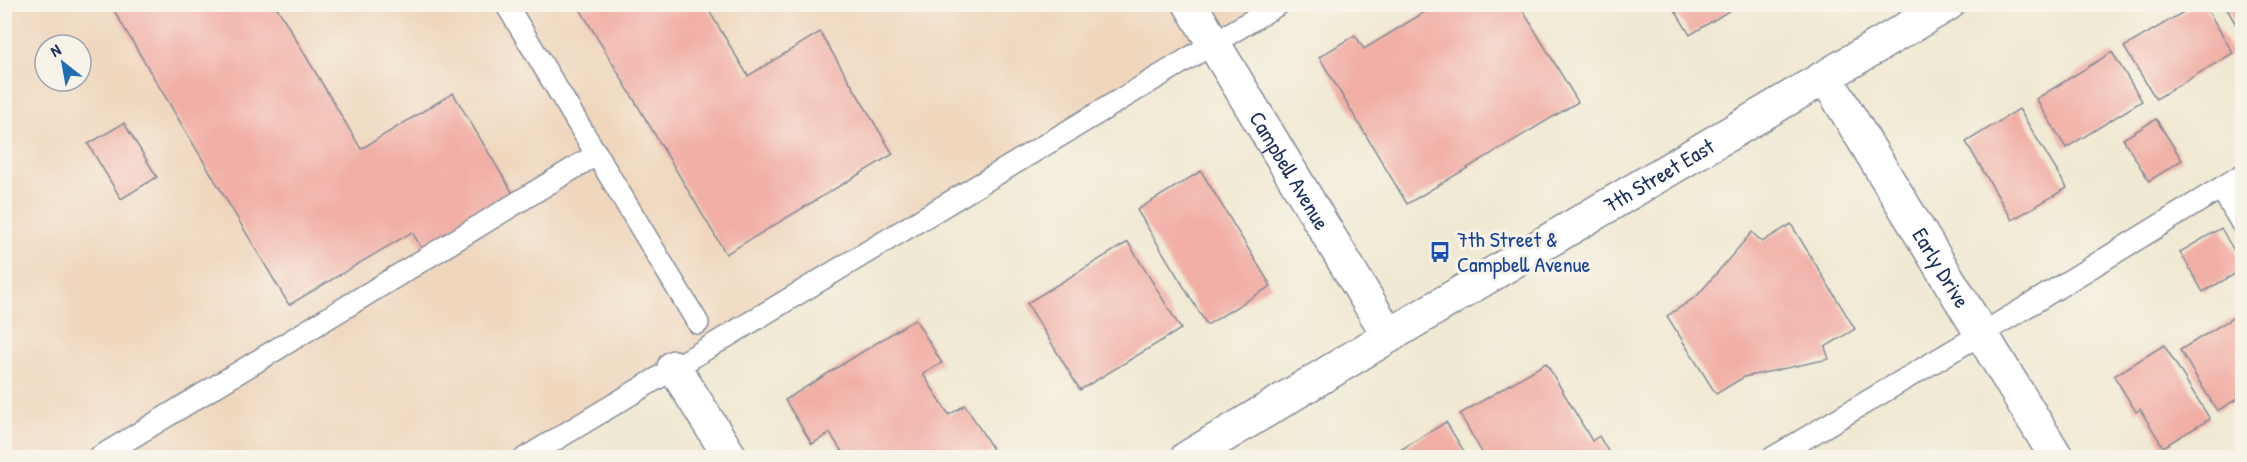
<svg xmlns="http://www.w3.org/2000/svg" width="2247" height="462" font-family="'Patrick Hand',sans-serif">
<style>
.built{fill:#efd6bc;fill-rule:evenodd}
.building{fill:#f1aea5}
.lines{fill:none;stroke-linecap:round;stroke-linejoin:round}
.service-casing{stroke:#868c98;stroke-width:24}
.minor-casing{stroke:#868c98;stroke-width:36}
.service{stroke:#fff;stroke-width:21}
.minor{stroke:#fff;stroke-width:33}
.labels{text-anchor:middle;stroke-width:6;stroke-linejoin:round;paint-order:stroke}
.street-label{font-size:22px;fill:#1b2f5e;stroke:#f7f3e8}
.transit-label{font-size:22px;fill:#164399;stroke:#f7f3e8;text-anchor:start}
</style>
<rect width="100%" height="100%" fill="#f7f3e8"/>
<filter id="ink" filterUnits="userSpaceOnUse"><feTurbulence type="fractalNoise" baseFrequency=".0167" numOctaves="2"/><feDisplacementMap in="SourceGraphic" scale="12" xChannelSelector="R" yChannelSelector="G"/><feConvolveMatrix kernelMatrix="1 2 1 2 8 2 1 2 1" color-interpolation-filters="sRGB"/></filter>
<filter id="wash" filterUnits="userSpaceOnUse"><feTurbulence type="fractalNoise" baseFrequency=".008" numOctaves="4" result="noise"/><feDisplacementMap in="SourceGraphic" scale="24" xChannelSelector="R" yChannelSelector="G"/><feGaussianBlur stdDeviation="1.35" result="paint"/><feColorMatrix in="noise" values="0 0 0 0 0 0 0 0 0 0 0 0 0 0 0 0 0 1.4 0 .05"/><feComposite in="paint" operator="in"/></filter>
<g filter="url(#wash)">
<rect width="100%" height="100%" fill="#f0e9d3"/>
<path class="built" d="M4,5H1279L525,458L5,457ZM45,45H81V81H45Z"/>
<g id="blocks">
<g class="building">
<polygon points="110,4 275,4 361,149 453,93 514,195 422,249 412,232 289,305"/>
<polygon points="577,4 705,4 748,76 820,32 893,154 726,254"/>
<polygon points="1438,4 1519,4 1578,102 1407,204 1319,57 1355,35 1364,49"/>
<polygon points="1671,4 1740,4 1690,35"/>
<polygon points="2197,4 2204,4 2233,53 2156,99 2124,47"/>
<polygon points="2224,4 2242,4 2242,35"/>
<polygon points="2112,52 2142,101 2066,148 2036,99"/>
<polygon points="2019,109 2067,188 2012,220 1966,142"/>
<polygon points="2156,119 2182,160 2149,181 2123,139"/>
<polygon points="124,123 157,177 121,199 88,144"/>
<polygon points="1201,171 1271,286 1207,325 1137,210"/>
<polygon points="1791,224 1855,329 1825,347 1829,359 1744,377 1716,394 1667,316 1697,296 1752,232 1762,242"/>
<polygon points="2221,228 2242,265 2242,270 2203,292 2180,252"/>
<polygon points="1128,242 1181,329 1080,390 1027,303"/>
<polygon points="2242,312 2242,396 2217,411 2180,350"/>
<polygon points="915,319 942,363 923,374 949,415 965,405 994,451 984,458 846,458 830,433 812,444 785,400"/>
<polygon points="2164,345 2210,419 2163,447 2140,409 2136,412 2114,376"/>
<polygon points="1546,363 1592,441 1599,436 1612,458 1485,458 1460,414"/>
<polygon points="1446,422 1468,458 1387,458"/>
</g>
</g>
</g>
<g filter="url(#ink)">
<use href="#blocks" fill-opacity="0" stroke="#868c98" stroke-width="1.5"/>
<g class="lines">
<defs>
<g id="service">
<polyline points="506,4 698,323"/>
<polyline points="2221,188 2242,224"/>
<polyline points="98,458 597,154"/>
<polyline points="525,458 1279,4"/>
<polyline points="1772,458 2018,312 2242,175"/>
</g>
<g id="minor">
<path id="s1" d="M1190,4L1389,336"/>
<path id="s2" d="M1826,78L2057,458"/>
<polyline points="674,367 731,458"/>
<path id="s3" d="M1187,458L1462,292L1948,4"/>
</g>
</defs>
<use href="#service" class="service-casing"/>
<use href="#minor" class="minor-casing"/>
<use href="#service" class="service"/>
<use href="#minor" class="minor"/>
</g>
</g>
<defs>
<symbol id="bus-bare" viewBox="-9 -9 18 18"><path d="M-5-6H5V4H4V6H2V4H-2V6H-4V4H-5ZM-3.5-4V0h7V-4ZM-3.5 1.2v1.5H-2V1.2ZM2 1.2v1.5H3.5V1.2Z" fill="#1a4fb4" stroke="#f7f3e8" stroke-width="2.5" paint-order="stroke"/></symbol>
</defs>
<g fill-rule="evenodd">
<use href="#bus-bare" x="1425" y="237" width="30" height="30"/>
</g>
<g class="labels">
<g class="street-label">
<text dy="8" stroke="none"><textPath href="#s1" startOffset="194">Campbell Avenue</textPath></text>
<text dy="8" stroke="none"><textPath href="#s3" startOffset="550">7th Street East</textPath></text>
<text dy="8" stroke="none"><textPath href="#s2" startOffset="222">Early Drive</textPath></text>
</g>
<g class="transit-label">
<text x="1457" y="247">7th Street &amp;<tspan x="1457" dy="25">Campbell Avenue</tspan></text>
</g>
</g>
<rect width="2247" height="462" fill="none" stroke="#f7f3e8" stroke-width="24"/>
<g transform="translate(63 63) rotate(329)"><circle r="28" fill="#f7f3e8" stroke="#9fa5b1" stroke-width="1.5"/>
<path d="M0-4.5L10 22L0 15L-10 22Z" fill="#1f6fb2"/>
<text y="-9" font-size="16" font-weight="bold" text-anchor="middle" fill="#1b2f5e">N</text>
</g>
</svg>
